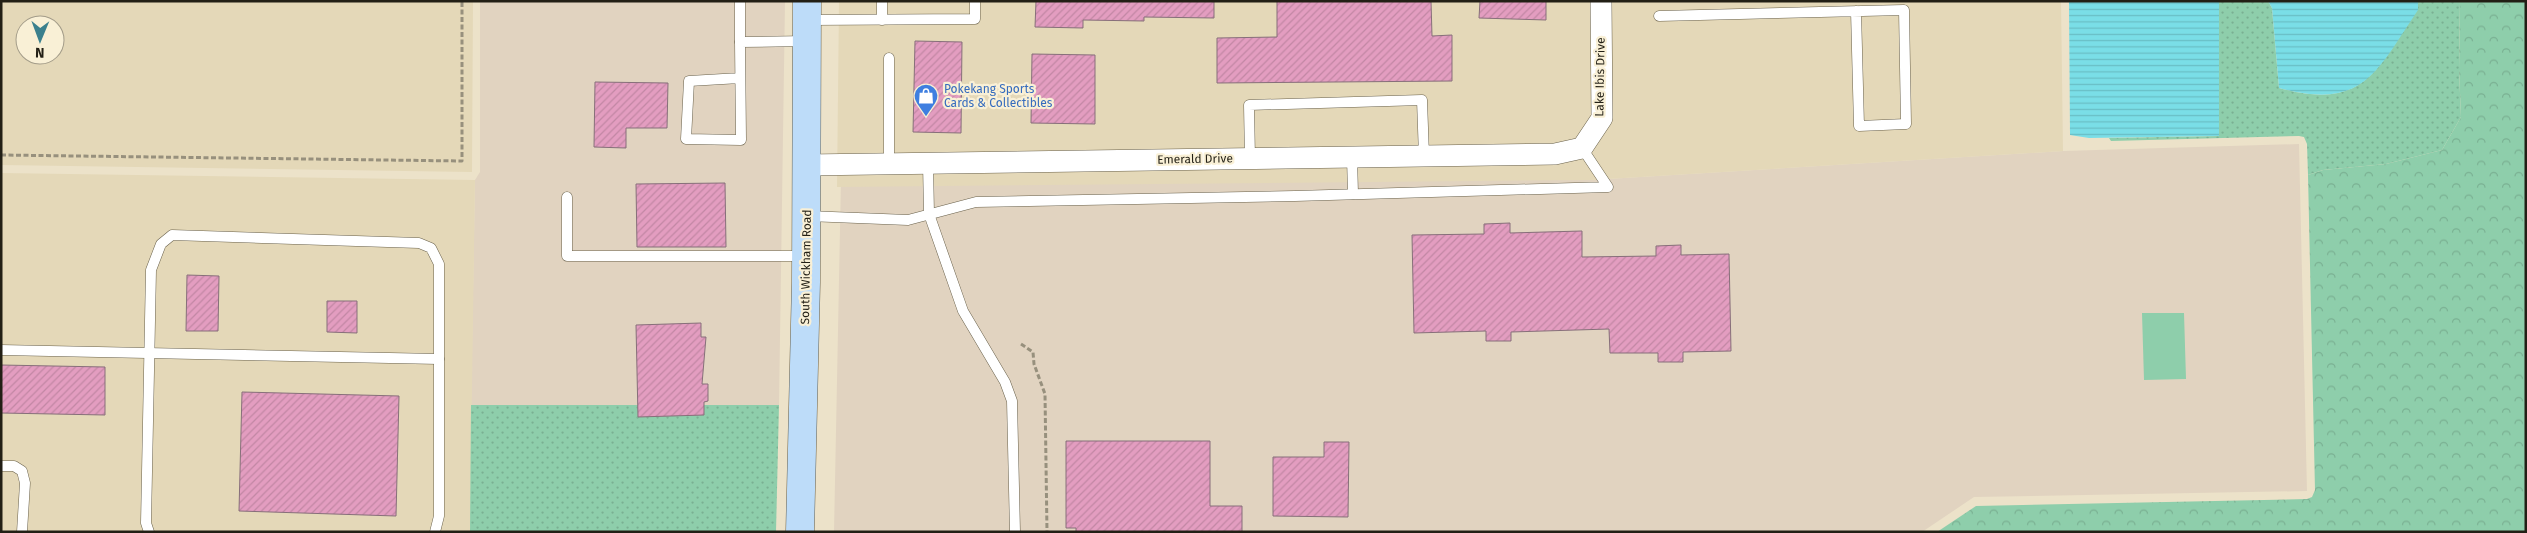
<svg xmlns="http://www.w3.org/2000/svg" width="2527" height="533" font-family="'Fira Sans',sans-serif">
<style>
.commercial{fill:#e1d3c0}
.built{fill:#e4d8b8;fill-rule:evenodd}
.grass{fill:url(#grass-dots)}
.forest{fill:url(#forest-crowns)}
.pitch{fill:#8eceab}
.water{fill:url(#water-rules)}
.building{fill:url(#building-hatch);stroke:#876f7a}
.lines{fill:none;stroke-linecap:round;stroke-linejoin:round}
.service-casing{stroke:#69614b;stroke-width:11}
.minor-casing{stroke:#69614b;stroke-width:22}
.secondary-casing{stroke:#69614b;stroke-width:29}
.path{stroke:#97907d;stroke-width:3;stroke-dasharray:5 2.5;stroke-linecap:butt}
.service{stroke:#fff;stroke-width:10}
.minor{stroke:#fff;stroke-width:21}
.secondary{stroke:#bddcf9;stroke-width:28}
.labels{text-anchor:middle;stroke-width:4.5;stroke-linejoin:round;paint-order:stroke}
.street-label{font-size:12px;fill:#221f15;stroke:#f9f0d6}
.shop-label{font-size:12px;fill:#366cbe;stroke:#f9f0d6;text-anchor:start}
</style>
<defs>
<pattern id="grass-dots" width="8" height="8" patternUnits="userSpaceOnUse" patternTransform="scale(1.25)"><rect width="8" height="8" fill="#8eceab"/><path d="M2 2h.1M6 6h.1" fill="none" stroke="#7ab092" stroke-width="1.8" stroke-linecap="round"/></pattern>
<pattern id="forest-crowns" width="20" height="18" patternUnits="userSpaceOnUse" patternTransform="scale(1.25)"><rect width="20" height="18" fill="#8eceab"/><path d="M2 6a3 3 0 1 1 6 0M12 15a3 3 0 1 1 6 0" fill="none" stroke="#7ab092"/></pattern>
<pattern id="water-rules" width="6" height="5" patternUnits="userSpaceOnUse" patternTransform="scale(1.25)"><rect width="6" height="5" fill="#7adee7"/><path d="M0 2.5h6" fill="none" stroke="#69bec5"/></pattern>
<pattern id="building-hatch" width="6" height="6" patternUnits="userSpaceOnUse" patternTransform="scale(1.25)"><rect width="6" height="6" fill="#e39dc0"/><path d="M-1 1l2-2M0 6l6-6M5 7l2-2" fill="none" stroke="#c287a4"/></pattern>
</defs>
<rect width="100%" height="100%" fill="#ece2c9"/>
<g class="commercial">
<polygon points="480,1 785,1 779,405 471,405 475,180 480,172"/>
<polygon points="2299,144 2307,491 1974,497 1922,532 834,532 841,179 1591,180 2063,151"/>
</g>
<g class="built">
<path d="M1,1H473L472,172L1,165ZM25,25H55V55H25Z"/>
<polygon points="839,1 2061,1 2063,151 1591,180 837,187"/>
<polygon points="1,173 475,180 470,532 1,532"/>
</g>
<g class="grass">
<path d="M2219,1H2268L2272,8L2279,88C2363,111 2376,72 2417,10L2418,1H2460L2459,69L2461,117L2442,150L2386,164L2323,170L2308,175L2307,144L2304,137L2299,136L2111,141L2109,138L2219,136Z"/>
<polygon points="471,405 779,405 776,532 470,532"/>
</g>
<polygon class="forest" points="2460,1 2526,1 2526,532 1937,532 1976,506 2307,499 2312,497 2315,490 2308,175 2323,170 2386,164 2442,150 2461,117 2459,69"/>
<polygon class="pitch" points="2142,313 2184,313 2186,379 2144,380"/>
<g class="water">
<polygon points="2069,1 2219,1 2219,136 2089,138 2070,135"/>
<path d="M2268,1H2418V10C2376,72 2364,111 2279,88L2272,8Z"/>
</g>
<g class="building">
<polygon points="1036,1 1214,1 1214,18 1144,17 1144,21 1083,20 1083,28 1035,27"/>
<polygon points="1277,1 1431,1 1432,36 1452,35 1452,81 1217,83 1217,38 1277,37"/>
<polygon points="1480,1 1546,1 1546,20 1479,18"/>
<polygon points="915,41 962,42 961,133 913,132"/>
<polygon points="1032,54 1095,55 1095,124 1031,123"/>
<polygon points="595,82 668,83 667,128 626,128 626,148 594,147"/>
<polygon points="725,183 726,247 637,247 636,184"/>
<polygon points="1510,223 1510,233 1582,231 1582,257 1656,256 1656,246 1681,245 1681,255 1729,254 1731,351 1683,352 1683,362 1658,362 1658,353 1610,353 1609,329 1511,332 1511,341 1486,341 1486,331 1414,333 1412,235 1484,234 1484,224"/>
<polygon points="187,275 219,276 218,331 186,331"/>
<polygon points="327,301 357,301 357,333 327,332"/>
<polygon points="701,323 701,337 706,337 702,384 708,384 708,401 704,402 704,415 638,417 636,325"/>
<polygon points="1,365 105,367 105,415 1,413"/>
<polygon points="242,392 399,396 396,516 239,511"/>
<polygon points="1066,441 1210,441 1210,506 1242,506 1242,532 1076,532 1076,528 1066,528"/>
<polygon points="1324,442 1349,442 1348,517 1273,516 1273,457 1324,457"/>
</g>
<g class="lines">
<defs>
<g id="service">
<polyline points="740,1 740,42"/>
<polyline points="882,1 882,20"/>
<polyline points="1659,16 1904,10 1906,124 1859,126 1856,11"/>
<polyline points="809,20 975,19 975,1"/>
<polyline points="740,78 689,81 686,139 741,140 740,42 806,41"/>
<polyline points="1352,157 1353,194"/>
<polyline points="1250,159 1249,105 1422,100 1424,156"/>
<polyline points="928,163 929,214 963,311 1005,382 1012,401 1015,532"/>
<polyline points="889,164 889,58"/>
<polyline points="567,197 567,256 805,256"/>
<polyline points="807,216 908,220 976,202 1295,196 1608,187 1582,148"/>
<polyline points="1,350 439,359"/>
<polyline points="1,466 14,466 22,471 25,483 22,532"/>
<polyline points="149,532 146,523 151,270 161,244 172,235 419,243 431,248 439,264 439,516 435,532"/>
</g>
<polyline id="minor" points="806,165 1555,154 1582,148 1602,118 1601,1"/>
<polyline id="secondary" points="800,532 806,282 807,1"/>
</defs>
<use href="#service" class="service-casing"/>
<use href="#minor" class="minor-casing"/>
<use href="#secondary" class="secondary-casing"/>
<g class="path">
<polyline points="1,155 462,161 462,1"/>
<polyline points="1021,344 1033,352 1034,364 1045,394 1047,532"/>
</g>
<use href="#service" class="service"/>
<use href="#minor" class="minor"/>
<use href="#secondary" class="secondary"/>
</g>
<defs>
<symbol id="shop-pin" viewBox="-11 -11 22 30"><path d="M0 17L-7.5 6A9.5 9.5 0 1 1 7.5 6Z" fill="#3f7fe0" stroke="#f9f0d6"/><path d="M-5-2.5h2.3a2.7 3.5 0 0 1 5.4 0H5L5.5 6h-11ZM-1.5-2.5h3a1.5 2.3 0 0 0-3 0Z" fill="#fff"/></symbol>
</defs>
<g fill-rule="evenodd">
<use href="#shop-pin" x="912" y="82" width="28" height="38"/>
</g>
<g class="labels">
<g class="street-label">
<text transform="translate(1600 77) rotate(-89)" y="4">Lake Ibis Drive</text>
<text transform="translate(1195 159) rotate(-1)" y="4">Emerald Drive</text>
<text transform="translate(806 267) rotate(-89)" y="4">South Wickham Road</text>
</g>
<g class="shop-label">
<text x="944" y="93">Pokekang Sports<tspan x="944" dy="14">Cards &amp; Collectibles</tspan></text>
</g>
</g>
<rect width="2527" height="533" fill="none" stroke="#221f15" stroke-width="5"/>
<g transform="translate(40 40) rotate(181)"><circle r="24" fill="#f9f0d6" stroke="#a39c89"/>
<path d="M0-4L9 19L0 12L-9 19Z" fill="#3b808d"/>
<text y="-8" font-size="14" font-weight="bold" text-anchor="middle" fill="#221f15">N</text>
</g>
</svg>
